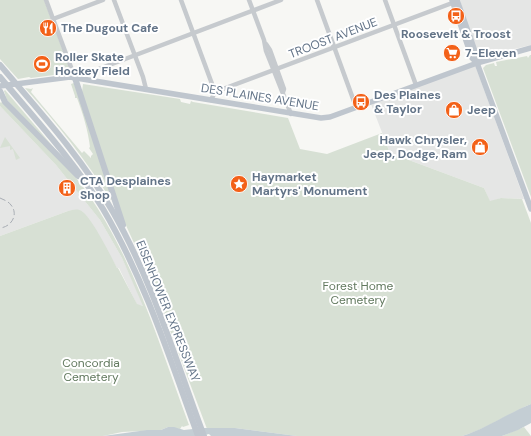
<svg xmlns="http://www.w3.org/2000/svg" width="531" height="436" font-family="'DM Sans',sans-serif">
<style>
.built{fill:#e5e6e5}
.green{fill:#d7e0d4}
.water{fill:#c4ced4}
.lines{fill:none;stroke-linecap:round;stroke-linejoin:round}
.minor{stroke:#c6cace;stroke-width:4.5}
.major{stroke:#bfc6ce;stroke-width:5.5}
.highway{stroke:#bfc6ce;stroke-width:6}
.rail{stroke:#a8adb4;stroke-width:1;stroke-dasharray:6 3;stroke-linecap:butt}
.labels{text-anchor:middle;stroke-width:4;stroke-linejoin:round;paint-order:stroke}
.poi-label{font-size:12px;font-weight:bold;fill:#637488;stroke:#fff;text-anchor:start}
.street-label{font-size:12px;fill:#637488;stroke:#fff}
.park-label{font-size:12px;fill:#62795f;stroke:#fff}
</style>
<rect width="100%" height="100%" fill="#f7f7f4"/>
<g class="built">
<polygon points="460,0 531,0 531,45 485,56 480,56 467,25"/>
<polygon points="475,65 524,199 501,198 490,202 484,188 390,153 371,104"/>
<polygon points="0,106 56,165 100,220 122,258 144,306 137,305 119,268 117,268 89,221 83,212 78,210 68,211 0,236"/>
</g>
<g class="green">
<polygon points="0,0 44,0 70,70 69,73 31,78 29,77 18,79 0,59"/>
<polygon points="530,55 531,55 531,197 483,68 486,65 494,63 495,66 497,66 496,62 527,56 528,58"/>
<path d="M74,83L113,199L111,200C86,160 56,122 25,88L31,89L33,88L31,92L82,153L84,151L91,158V156L93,154L89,148L90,147C88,130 83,114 77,98H75V96L71,84Z"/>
<path d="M83,84L180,99L181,102L190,104L191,101L193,102L288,118L300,149L327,154L382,133L390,153L484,188L490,201L501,198L522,199L531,223V404C508,414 486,429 462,436H297L235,428L207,429L153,285L124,221L82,92Z"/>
<polygon points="5,90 61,156 7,100 4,91"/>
<path d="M1,102C13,110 28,128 38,138C48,148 59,158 68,168C129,239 157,339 189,425L183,427L182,426L180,429L168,427L161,430L122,432L103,436H0V236L68,211C73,210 78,208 83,212C94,222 110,254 117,268H118L137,304L143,306L122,258L100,220L56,165L0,106V103Z"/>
<polygon points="5,137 20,158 16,160 13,149 10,150 10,146 0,148"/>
<polygon points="524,427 531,436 502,436"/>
</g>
<g class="water">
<path d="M531,404V423L518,430L502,436H462C486,429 508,413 531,404Z"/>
<polygon points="168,427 174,427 184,430 202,428 235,428 297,436 211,436 209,434 201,436 103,436 147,430 161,430"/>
</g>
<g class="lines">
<g class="minor">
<polyline points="46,0 75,78 281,0"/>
<polyline points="114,0 143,77 146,89"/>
<polyline points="181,0 215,92 211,100"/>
<polyline points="249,0 264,40 266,51 272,66 291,114"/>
<polyline points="317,0 356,107"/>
<polyline points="385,0 416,85"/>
<polyline points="53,19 103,0"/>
<polyline points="266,44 270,50 284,89 283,92"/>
<polyline points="215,92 455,2"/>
</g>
<g class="major">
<polyline points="452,0 472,58 477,63"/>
<polyline points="457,0 477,57 477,63 531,209"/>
<polyline points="0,86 70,77 321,118 330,117 477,63 531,48"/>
</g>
<g class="highway">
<path d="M0,65C40,112 82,158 113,212C153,282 176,361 204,436"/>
<path d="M0,77C36,120 74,161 103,209C145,280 170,359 198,436"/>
<polyline points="75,78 123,225"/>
<polyline points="0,91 5,102 9,106 78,176"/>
</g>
<path class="rail" d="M0,198C4,200 8,201 11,205C19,215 11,227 0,228"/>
</g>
<defs>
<symbol id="bus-disc" viewBox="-11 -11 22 22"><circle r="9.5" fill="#f36118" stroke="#fff"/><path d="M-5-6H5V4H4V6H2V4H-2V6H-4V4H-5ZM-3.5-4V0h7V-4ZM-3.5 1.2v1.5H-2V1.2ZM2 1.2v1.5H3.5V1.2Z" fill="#fff"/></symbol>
<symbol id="restaurant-disc" viewBox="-11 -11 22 22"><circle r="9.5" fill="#f36118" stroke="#fff"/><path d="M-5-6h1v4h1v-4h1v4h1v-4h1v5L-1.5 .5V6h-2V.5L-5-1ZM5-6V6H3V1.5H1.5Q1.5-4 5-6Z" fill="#fff"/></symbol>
<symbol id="supermarket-disc" viewBox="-11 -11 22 22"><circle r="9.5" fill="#f36118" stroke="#fff"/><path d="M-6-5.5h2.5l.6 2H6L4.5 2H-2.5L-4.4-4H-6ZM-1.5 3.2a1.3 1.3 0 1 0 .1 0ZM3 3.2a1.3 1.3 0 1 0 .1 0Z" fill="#fff"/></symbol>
<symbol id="stadium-disc" viewBox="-11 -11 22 22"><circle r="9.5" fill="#f36118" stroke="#fff"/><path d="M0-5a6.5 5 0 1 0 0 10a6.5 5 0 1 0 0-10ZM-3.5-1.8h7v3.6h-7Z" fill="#fff"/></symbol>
<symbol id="shop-disc" viewBox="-11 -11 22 22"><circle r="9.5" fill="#f36118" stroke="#fff"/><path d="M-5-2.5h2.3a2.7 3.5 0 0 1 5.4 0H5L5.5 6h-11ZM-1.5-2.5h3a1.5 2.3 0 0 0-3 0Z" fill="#fff"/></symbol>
<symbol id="sight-disc" viewBox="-11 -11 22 22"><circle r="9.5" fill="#f36118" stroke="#fff"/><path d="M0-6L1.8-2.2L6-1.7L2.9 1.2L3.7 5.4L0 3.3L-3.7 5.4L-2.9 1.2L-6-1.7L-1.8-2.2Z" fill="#fff"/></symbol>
<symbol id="building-disc" viewBox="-11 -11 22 22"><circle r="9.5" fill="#f36118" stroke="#fff"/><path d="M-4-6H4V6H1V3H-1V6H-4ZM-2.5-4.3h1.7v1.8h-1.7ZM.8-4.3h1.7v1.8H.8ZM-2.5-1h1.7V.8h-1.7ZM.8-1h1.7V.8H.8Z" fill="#fff"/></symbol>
</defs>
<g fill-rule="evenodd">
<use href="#bus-disc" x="446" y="6" width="20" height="20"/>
<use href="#restaurant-disc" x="38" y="18" width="20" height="20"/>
<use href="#supermarket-disc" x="442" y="43" width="20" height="20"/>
<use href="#stadium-disc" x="32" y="54" width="20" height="20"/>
<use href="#bus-disc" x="351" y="92" width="20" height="20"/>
<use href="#shop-disc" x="444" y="100" width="20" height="20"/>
<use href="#shop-disc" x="470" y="137" width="20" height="20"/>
<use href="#sight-disc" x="229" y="174" width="20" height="20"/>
<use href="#building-disc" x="57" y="178" width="20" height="20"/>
</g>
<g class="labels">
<g class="poi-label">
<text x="61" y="32">The Dugout Cafe</text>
<text x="456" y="38" text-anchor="middle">Roosevelt &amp; Troost</text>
<text x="465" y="57">7-Eleven</text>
<text x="55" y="61">Roller Skate<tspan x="55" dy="14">Hockey Field</tspan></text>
<text x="374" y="99">Des Plaines<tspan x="374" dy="14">&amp; Taylor</tspan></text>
<text x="467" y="114">Jeep</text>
<text x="467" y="144" text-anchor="end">Hawk Chrysler,<tspan x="467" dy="14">Jeep, Dodge, Ram</tspan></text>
<text x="252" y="181">Haymarket<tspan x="252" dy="14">Martyrs' Monument</tspan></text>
<text x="80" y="185">CTA Desplaines<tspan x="80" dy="14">Shop</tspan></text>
</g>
<g class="street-label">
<text transform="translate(333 38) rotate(-21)" y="4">TROOST AVENUE</text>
<text transform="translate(260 97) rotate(9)" y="4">DES PLAINES AVENUE</text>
<text transform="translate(168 311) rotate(68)" y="4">EISENHOWER EXPRESSWAY</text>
</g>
<g class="park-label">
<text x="358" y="290">Forest Home<tspan x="358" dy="14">Cemetery</tspan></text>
<text x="91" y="367">Concordia<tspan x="91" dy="14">Cemetery</tspan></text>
</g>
</g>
</svg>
